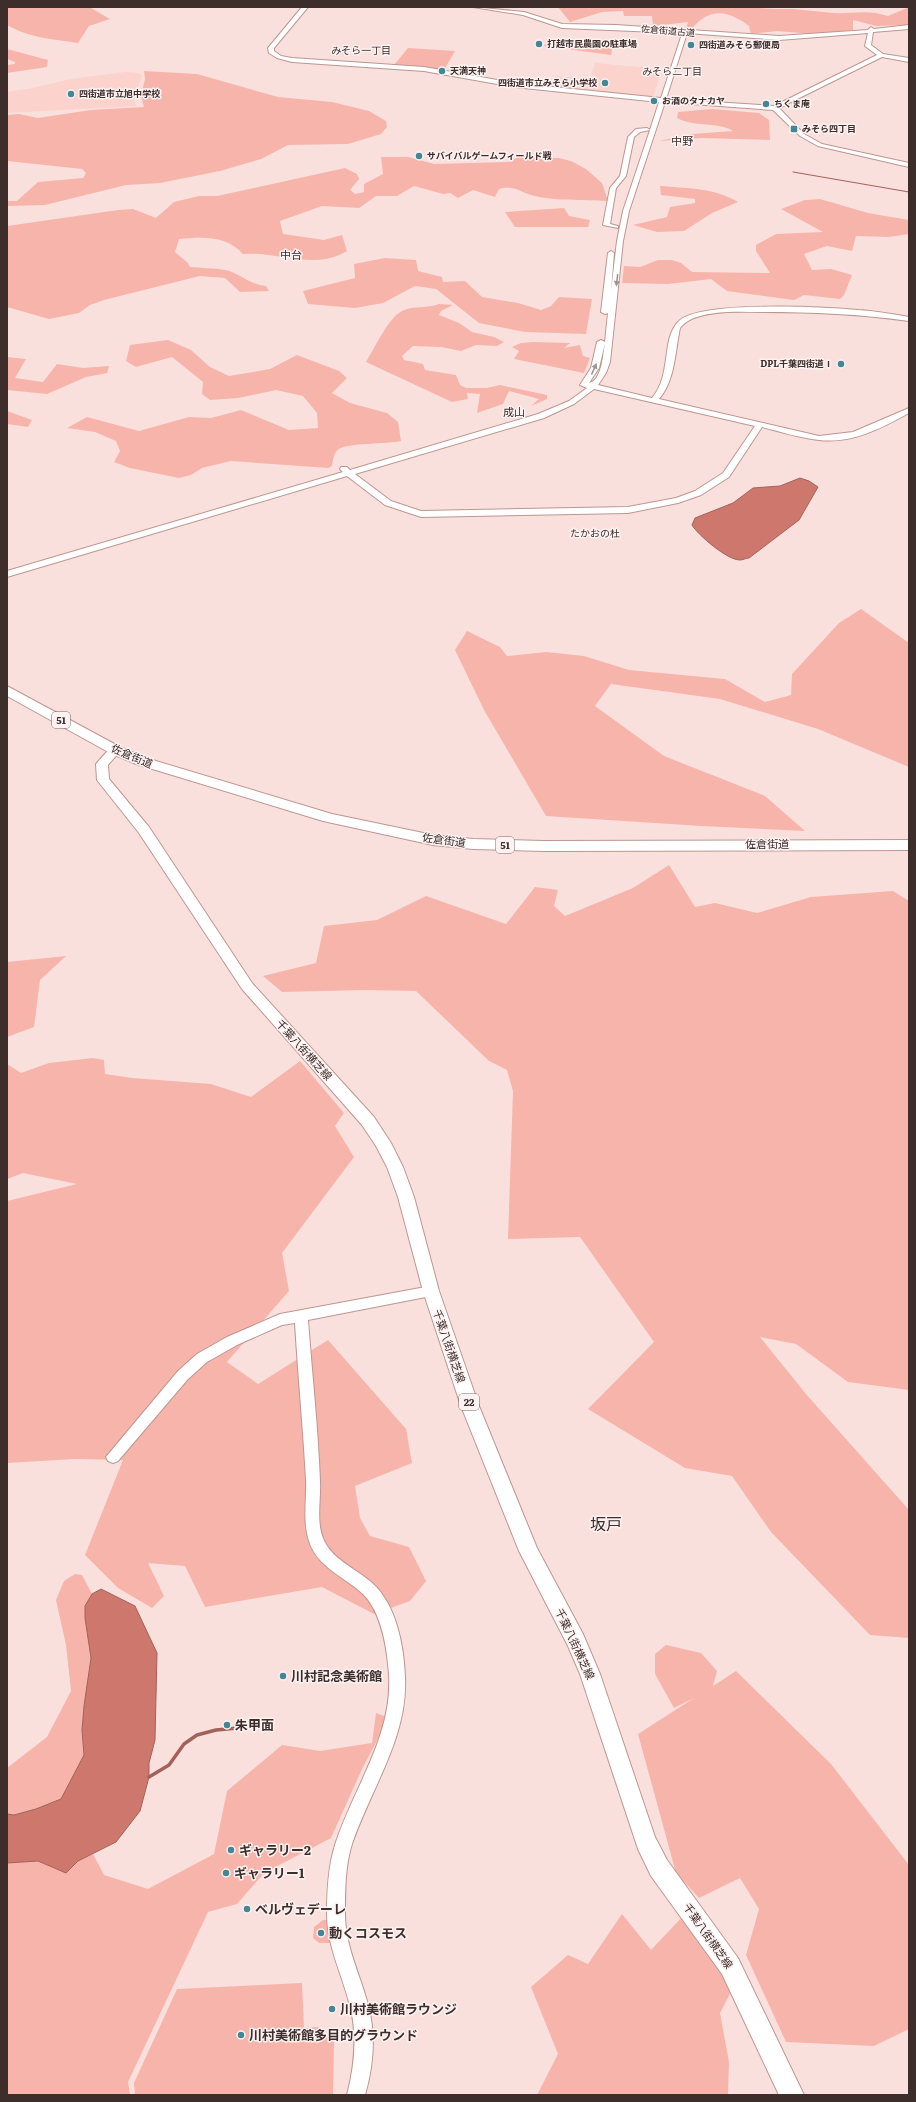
<svg xmlns="http://www.w3.org/2000/svg" width="916" height="2102" font-family="Literata,'Noto Sans JP',serif">
<style>
.built{fill:#fbd2cc}
.green{fill:#f7b4ab}
.water{fill:#ce786d;stroke:#a26259}
.lines{fill:none;stroke-linecap:round;stroke-linejoin:round}
.stream-far1{stroke:#a26259;stroke-width:1}
.stream{stroke:#a26259;stroke-width:3.5}
.minor-casing{stroke:#bd9690;stroke-width:2}
.major-casing{stroke:#bd9690;stroke-width:2}
.highway-casing{stroke:#bd9690;stroke-width:2}
.minor{fill:#fff;fill-rule:evenodd}
.major{fill:#fff;fill-rule:evenodd}
.highway{fill:#fff;fill-rule:evenodd}
.oneway{fill:#9e9695}
.poi-dot{fill:#438796;stroke:#fbf2f1;stroke-width:1.5}
.labels{text-anchor:middle;stroke-width:3;stroke-linejoin:round;paint-order:stroke}
.far-street-label{font-size:9px;fill:#3d2d2b;stroke:#fbf2f1}
.far-poi-label{font-size:9px;font-weight:bold;fill:#3d2d2b;stroke:#fbf2f1;text-anchor:start}
.far-neighbourhood-label{font-size:10px;fill:#3d2d2b;stroke:#fbf2f1}
.shield{fill:#fbf2f1;stroke:#766866;stroke-width:1}
.shield-label{font-size:10px;font-weight:bold;fill:#3d2d2b}
.far-quarter-label{font-size:11px;fill:#3d2d2b;stroke:#fbf2f1}
.street-label{font-size:11px;fill:#3d2d2b;stroke:#fbf2f1}
.near-poi-label{font-size:13px;font-weight:bold;fill:#3d2d2b;stroke:#fbf2f1;text-anchor:start}
.near-quarter-label{font-size:16px;fill:#3d2d2b;stroke:#fbf2f1}
</style>
<rect width="100%" height="100%" fill="#fae0dd"/>
<g class="built">
<polygon points="595,63 662,69 653,97 550,87 555,76 593,79 594,75 591,75"/>
<polygon points="125,72 139,73 142,76 137,91 133,97 136,106 7,113 7,92 33,88 71,79"/>
</g>
<g class="green">
<path d="M7,7L91,8L110,19L89,26L78,43C52,39 30,38 7,25Z"/>
<path d="M558,7H750C765,9 778,9 793,9C807,10 820,12 833,13C853,14 867,9 888,16L909,7V25L876,26L853,20V30L813,34L777,31L751,34L749,26C727,10 709,7 691,30L686,29L688,22L653,26L652,16H624L623,11L602,12L570,22Z"/>
<polygon points="550,39 613,44 611,55 544,46"/>
<polygon points="408,48 455,51 444,70 394,65"/>
<polygon points="7,49 48,60 47,67 7,73 7,65 15,64 15,62 7,59"/>
<polygon points="144,71 197,74 278,97 332,102 369,111 386,121 387,127 381,134 348,144 288,145 261,159 220,171 160,183 126,185 45,205 7,206 7,201 17,201 38,182 83,178 86,173 82,169 7,161 7,115 19,114 38,118 91,110 144,107 141,95 145,79"/>
<path d="M712,109L759,113L769,120L770,140L702,138L659,141L692,134L733,131C717,121 696,128 677,118L678,112Z"/>
<path d="M521,156H539L543,158H559L571,161L586,169L602,183L608,201C582,199 556,202 531,195C519,191 513,185 499,189L495,197L473,190L458,198L450,193L443,194L414,186L397,196H376L359,208L322,206L280,221L283,234L324,240L342,235L347,251C315,271 277,251 243,254C226,235 203,237 179,239L175,252L188,263L190,267C201,268 214,268 225,270C240,273 250,285 266,286L269,291L240,292L225,278L200,276L104,300L90,305L79,313L49,319L7,307V226L118,210L133,209L156,218L174,202L199,196H217L345,168L357,174L359,179L350,190L355,194L364,192V184L383,174L381,157H408L434,164L508,162Z"/>
<path d="M660,186C685,188 716,188 738,202L712,213L684,231L657,232L633,225L667,217L670,207L695,203V199L661,195Z"/>
<polygon points="820,199 868,213 909,220 909,234 888,237 856,236 852,251 827,246 804,254 812,270 831,269 852,275 844,295 840,299 804,295 794,300 727,291 711,279 668,284 622,283 624,266 640,267 658,260 672,260 681,263 692,272 770,273 756,251 756,245 776,234 823,232 781,209 805,200"/>
<polygon points="564,208 569,216 590,220 588,227 515,227 505,212"/>
<polygon points="385,258 416,260 418,271 442,277 443,282 465,281 482,297 518,303 541,310 551,306 559,297 592,299 586,334 525,332 479,323 436,289 415,286 383,303 355,308 308,304 303,291 355,278 354,264"/>
<path d="M439,304L453,305L441,311L439,315L459,323L472,332L494,337L504,342L497,346L476,345L461,351L441,347L413,346L402,356L404,360L423,364L425,370L456,375L460,385L466,388H487L500,385L547,395V399L531,406L539,399L509,391L503,404L477,413L480,394L467,393L468,399L452,402L366,362C374,349 389,317 402,311C414,305 427,309 439,304Z"/>
<path d="M168,340L191,350L210,367L229,376L270,369L297,355L339,371L347,378L332,393L350,403L387,413L398,422L401,441C389,444 347,443 339,449C334,452 333,460 332,466L328,468L231,461L202,468L191,475L179,478L130,468L114,462L120,451L116,441L95,432L67,428L87,417L139,431L189,417L211,418L241,410L289,430L318,428L317,413L303,396L276,390L238,398L210,400L202,394L203,382L172,357L136,367L126,361L130,345Z"/>
<polygon points="533,342 570,343 564,348 580,345 583,356 590,358 584,373 514,359 519,351 512,347 521,343"/>
<polygon points="7,357 26,359 15,378 43,382 57,364 83,368 109,366 107,373 86,377 47,394 7,390"/>
<polygon points="7,411 32,420 28,427 7,424"/>
<polygon points="861,609 909,643 909,767 818,729 720,699 611,684 595,706 664,756 765,796 805,831 701,826 546,816 484,710 455,650 467,631 500,647 507,656 546,652 584,656 629,670 725,679 765,702 791,695 792,674 839,623"/>
<polygon points="669,865 695,907 715,903 757,913 811,897 893,891 909,901 909,1390 848,1382 796,1344 760,1337 806,1394 909,1510 909,1638 870,1635 771,1532 732,1476 685,1468 588,1409 654,1342 580,1237 508,1239 513,1091 507,1070 489,1061 416,991 364,990 282,992 263,976 316,963 324,926 377,920 426,896 506,924 535,887 558,890 554,906 565,916 633,888"/>
<polygon points="66,956 40,980 34,1027 7,1037 7,962"/>
<polygon points="93,1058 104,1060 105,1074 132,1078 211,1084 251,1097 300,1061 344,1113 335,1126 354,1157 282,1253 289,1291 227,1362 258,1384 328,1340 406,1429 412,1463 355,1486 360,1518 370,1536 409,1547 426,1581 410,1601 374,1614 322,1587 205,1607 185,1566 148,1563 164,1596 152,1608 118,1588 85,1555 123,1460 75,1459 7,1463 7,1201 77,1184 23,1173 7,1179 7,1064 21,1073 49,1063"/>
<polygon points="75,1574 82,1575 92,1594 85,1606 91,1658 82,1730 84,1755 61,1799 36,1809 14,1815 7,1814 7,1768 47,1737 71,1691 66,1645 56,1600 64,1581"/>
<polygon points="666,1645 701,1653 717,1671 713,1686 736,1671 831,1764 909,1865 909,2029 874,2046 786,2042 746,1955 759,1909 740,1878 699,1898 676,1873 638,1734 694,1698 674,1708 655,1674 655,1654"/>
<polygon points="376,1713 389,1718 363,1767 331,1838 264,1873 237,1904 208,1912 128,2082 130,2095 7,2095 7,1863 38,1861 66,1873 78,1861 93,1854 104,1875 148,1889 214,1854 227,1791 282,1745 320,1751 372,1743"/>
<polygon points="622,1914 651,1950 685,1914 733,1988 720,2013 729,2062 728,2095 537,2095 558,2054 531,1987 568,1955 588,1964"/>
<polygon points="323,1920 328,1920 330,1943 319,1943 313,1938 314,1927"/>
<polygon points="302,1983 304,2028 318,2027 334,2042 333,2095 135,2095 134,2083 177,1989"/>
</g>
<g class="water">
<path d="M800,478L809,481L818,487L799,520L749,558C746,558 743,560 740,560C727,560 698,535 692,525L695,518L733,503L753,488L780,486Z"/>
<polygon points="101,1589 135,1606 157,1653 155,1740 149,1763 149,1777 140,1811 116,1842 78,1861 66,1873 38,1861 7,1863 7,1814 14,1815 36,1809 61,1799 84,1755 82,1730 84,1706 91,1658 85,1618 85,1606 92,1594"/>
</g>
<g class="lines">
<polyline class="stream-far1" points="793,172 909,192"/>
<polyline class="stream" points="149,1777 169,1765 184,1744 197,1735 216,1730 238,1728"/>
<defs>
<g id="minor">
<path d="M302,7H308L274,48V51L281,56L292,58L424,67L514,83L661,98L682,34L681,33L562,28L523,15L473,7L524,12L562,24L616,25L779,36L868,30L871,27L874,29L909,25V29L873,32L871,45L883,54L909,58V62L882,57L779,108L804,134L822,144L909,163V167L818,146L800,136L773,110L665,102L629,211L623,241L610,362L606,373L598,385L652,398C672,375 661,340 678,322C697,300 826,307 858,310C875,311 892,314 909,317V321C859,314 813,312 763,312C742,312 718,310 697,317C690,319 684,323 680,328C675,352 675,381 659,399L819,436L853,432L909,408V413C882,428 852,444 819,440C800,438 781,432 762,427L729,477L701,495L678,503L628,513L421,517L385,505L347,476L7,577V571L343,472L340,469L341,467H347L350,470L538,414L569,401L587,388L580,385L591,368L597,342L601,340L605,342L608,313L605,314L601,312L608,253L611,251L614,253L611,291L617,241L623,211L650,130L640,132L634,137L626,176L616,188L610,224L618,226V228L603,225L610,188L620,176L628,137L636,129L647,128L650,130L659,102L514,87L424,71L292,62L277,58L269,53L268,48ZM687,33L779,40L868,33L865,46L877,55L774,106L666,99ZM605,343C603,354 602,381 589,383L599,368ZM594,389L755,426L723,473L695,491L676,498L628,507L421,511L391,501L355,474L544,418L574,404Z"/>
<path d="M431,1286L436,1287L438,1291L436,1295L431,1296L308,1320C312,1374 318,1427 320,1481C321,1499 316,1521 323,1538C331,1559 355,1568 371,1582C396,1603 404,1646 405,1677C408,1738 371,1788 352,1844C345,1866 345,1891 345,1914C345,1945 359,1972 367,2001C376,2032 374,2064 365,2095H347C355,2064 358,2033 349,2002C341,1972 327,1945 327,1914C327,1892 328,1867 335,1845C353,1788 393,1737 389,1674C387,1648 382,1613 363,1594C345,1577 320,1569 310,1544C302,1523 307,1500 306,1479C303,1427 298,1375 295,1323L282,1325L237,1345L207,1362L188,1379L118,1461L113,1463L108,1461L106,1457L178,1371L197,1354L227,1337L280,1314Z"/>
</g>
<polygon id="major" points="115,746 121,750 108,765 109,779 149,827 252,983 374,1117 391,1143 403,1167 414,1197 439,1291 479,1406 537,1548 583,1634 600,1674 655,1837 667,1860 738,1958 804,2095 779,2095 722,1974 651,1876 638,1849 580,1674 568,1646 519,1551 461,1406 423,1291 398,1197 387,1167 376,1146 362,1125 242,989 139,833 97,780 96,764 111,747"/>
<polygon id="highway" points="7,686 120,747 146,758 332,814 433,835 473,839 543,841 909,840 909,850 543,851 473,849 433,845 323,821 136,764 110,753 7,696"/>
</defs>
<use href="#minor" class="minor-casing"/>
<use href="#major" class="major-casing"/>
<use href="#highway" class="highway-casing"/>
<use href="#minor" class="minor"/>
<use href="#major" class="major"/>
<use href="#highway" class="highway"/>
</g>
<defs><path id="oneway-solid" d="M-6-.8H1V-3.2L6.5 0L1 3.2V.8H-6Z"/></defs>
<g class="oneway">
<use href="#oneway-solid" transform="translate(617 280) rotate(97)"/>
<use href="#oneway-solid" transform="translate(594 369) rotate(-66)"/>
</g>
<g class="poi-dot">
<circle cx="539" cy="44" r="4"/>
<circle cx="691" cy="45" r="4"/>
<circle cx="442" cy="71" r="4"/>
<circle cx="605" cy="83" r="4"/>
<circle cx="71" cy="94" r="4"/>
<circle cx="654" cy="101" r="4"/>
<circle cx="766" cy="104" r="4"/>
<rect x="790" y="125" width="8" height="8" rx="2"/>
<circle cx="419" cy="156" r="4"/>
<circle cx="841" cy="364" r="4"/>
<circle cx="283" cy="1676" r="4"/>
<circle cx="227" cy="1725" r="4"/>
<circle cx="231" cy="1850" r="4"/>
<circle cx="226" cy="1873" r="4"/>
<circle cx="247" cy="1909" r="4"/>
<circle cx="321" cy="1933" r="4"/>
<circle cx="332" cy="2009" r="4"/>
<circle cx="241" cy="2035" r="4"/>
</g>
<g class="labels">
<g class="far-street-label">
<text transform="translate(668 31) rotate(5)" y="3">佐倉街道古道</text>
</g>
<g class="far-poi-label">
<text x="547" y="47">打越市民農園の駐車場</text>
<text x="699" y="48">四街道みそら郵便局</text>
<text x="450" y="74">天満天神</text>
<text x="597" y="86" text-anchor="end">四街道市立みそら小学校</text>
<text x="79" y="97">四街道市立旭中学校</text>
<text x="662" y="104">お酒のタナカヤ</text>
<text x="774" y="107">ちくま庵</text>
<text x="802" y="132">みそら四丁目</text>
<text x="427" y="159">サバイバルゲームフィールド戦</text>
<text x="833" y="367" text-anchor="end">DPL千葉四街道Ⅰ</text>
</g>
<g class="far-neighbourhood-label">
<text x="361" y="54">みそら一丁目</text>
<text x="672" y="75">みそら二丁目</text>
<text x="595" y="537">たかおの杜</text>
</g>
<g class="shield">
<rect x="52" y="712" width="18" height="16" rx="3"/>
<rect x="496" y="837" width="18" height="16" rx="3"/>
<rect x="459" y="1394" width="20" height="16" rx="3"/>
</g>
<g class="shield-label">
<text x="61" y="724">51</text>
<text x="505" y="849">51</text>
<text x="469" y="1406">22</text>
</g>
<g class="far-quarter-label">
<text x="682" y="145">中野</text>
<text x="291" y="259">中台</text>
<text x="514" y="416">成山</text>
</g>
<g class="street-label">
<text transform="translate(132 756) rotate(23)" y="4">佐倉街道</text>
<text transform="translate(444 840) rotate(8)" y="4">佐倉街道</text>
<text x="767" y="848">佐倉街道</text>
<text transform="translate(304 1050) rotate(48)" y="4">千葉八街横芝線</text>
<text transform="translate(449 1346) rotate(71)" y="4">千葉八街横芝線</text>
<text transform="translate(575 1644) rotate(65)" y="4">千葉八街横芝線</text>
<text transform="translate(708 1936) rotate(55)" y="4">千葉八街横芝線</text>
</g>
<g class="near-poi-label">
<text x="291" y="1681">川村記念美術館</text>
<text x="235" y="1730">朱甲面</text>
<text x="239" y="1855">ギャラリー2</text>
<text x="234" y="1878">ギャラリー1</text>
<text x="255" y="1914">ベルヴェデーレ</text>
<text x="329" y="1938">動くコスモス</text>
<text x="340" y="2014">川村美術館ラウンジ</text>
<text x="249" y="2040">川村美術館多目的グラウンド</text>
</g>
<g class="near-quarter-label">
<text x="606" y="1530">坂戸</text>
</g>
</g>
<rect width="916" height="2102" fill="none" stroke="#3d2d2b" stroke-width="16"/>
</svg>
